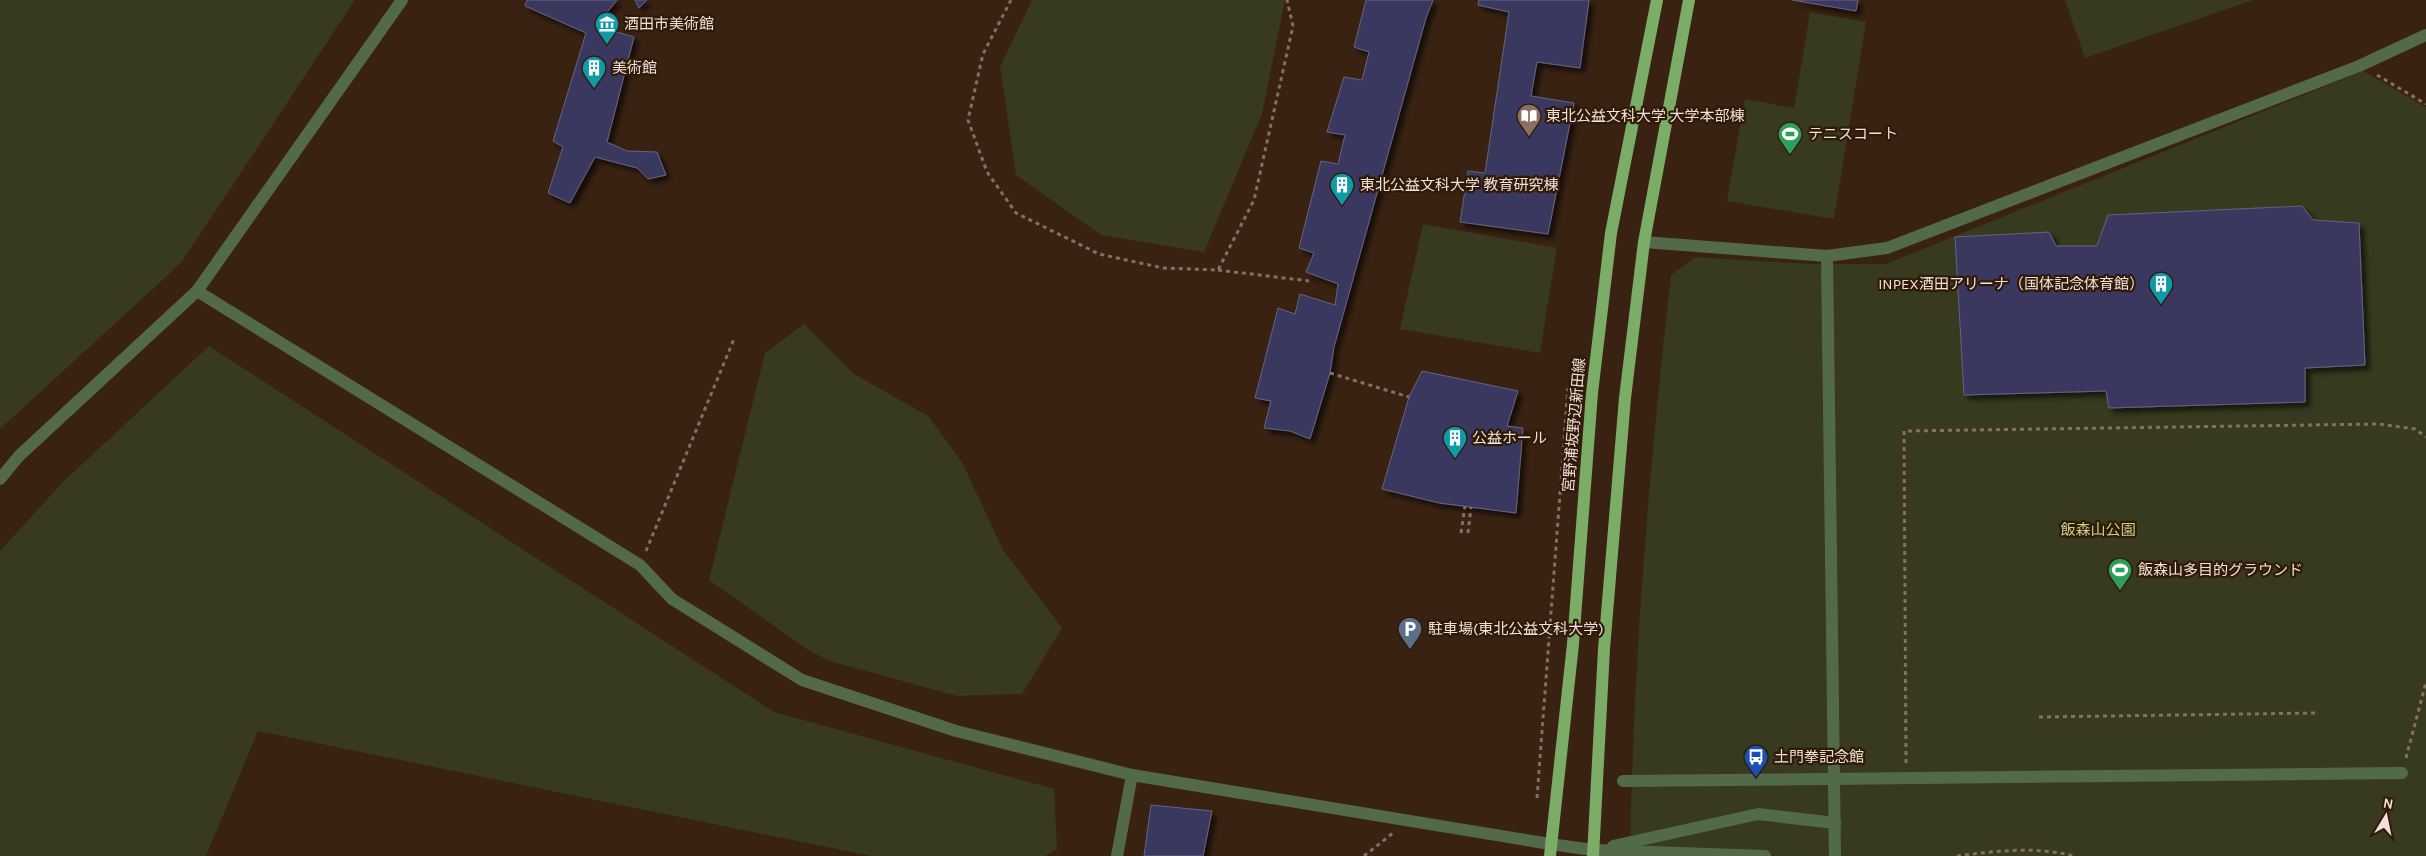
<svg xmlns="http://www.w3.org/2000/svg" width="2426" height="856" font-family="Karla,'Noto Sans JP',sans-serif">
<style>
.green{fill:#373a1e}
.building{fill:#3a3961;stroke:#636480;filter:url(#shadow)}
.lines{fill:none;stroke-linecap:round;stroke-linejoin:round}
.path{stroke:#847063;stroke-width:3;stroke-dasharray:4 4;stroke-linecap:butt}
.minor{stroke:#536a4a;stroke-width:12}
.major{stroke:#7bac68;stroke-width:12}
.labels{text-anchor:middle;stroke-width:4.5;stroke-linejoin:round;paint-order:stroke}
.poi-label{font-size:15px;fill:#f0e0d6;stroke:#2f1908;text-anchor:start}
.street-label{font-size:15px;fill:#f0e0d6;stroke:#2f1908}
.park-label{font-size:15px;fill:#c8d185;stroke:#2f1908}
</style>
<defs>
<filter id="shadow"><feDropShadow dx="4.5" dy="4.5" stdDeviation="2.5" flood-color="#0009"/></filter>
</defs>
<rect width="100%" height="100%" fill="#392212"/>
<g class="green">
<polygon points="0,0 355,0 181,263 0,429"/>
<polygon points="1032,0 1285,0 1262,114 1204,252 1101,235 1016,175 1000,67"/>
<polygon points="2065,0 2253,0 2085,58"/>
<polygon points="1810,12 1866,22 1834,219 1727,201 1745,99 1794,108"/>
<path d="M2363,71L2426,107V856H1630C1633,662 1649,468 1671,275L1695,257L1810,264H1886Z"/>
<polygon points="1423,224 1557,248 1540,353 1400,329"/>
<polygon points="804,324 854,374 928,416 962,462 1003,550 1062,628 1022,694 957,696 833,662 811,652 709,580 765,353"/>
<polygon points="209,346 774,712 1054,789 1057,849 1045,856 871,856 258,731 206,856 0,856 0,551 63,482"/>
</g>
<g class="building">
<polygon points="527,0 617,0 596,26 634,37 607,142 627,151 657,152 666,175 648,179 637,168 595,157 570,203 548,193 563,147 553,141 586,33 525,6"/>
<polygon points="635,0 647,0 639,8"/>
<polygon points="1366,0 1433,0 1426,18 1334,347 1330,373 1310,439 1290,431 1264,428 1271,401 1255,398 1278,308 1295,314 1300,294 1335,305 1338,284 1306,272 1314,253 1299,248 1321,161 1338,164 1345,135 1327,132 1344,77 1362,80 1369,52 1354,47"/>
<polygon points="1479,0 1589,0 1580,68 1537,62 1531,96 1574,103 1548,234 1460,222 1468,171 1485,173 1509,12 1478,5"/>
<polygon points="1792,0 1858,0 1856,11"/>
<polygon points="2302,206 2313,220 2359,223 2365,365 2305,368 2305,402 2109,408 2106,391 1964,395 1955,237 2049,232 2056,246 2097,246 2108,215"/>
<polygon points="1422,371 1518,391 1507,426 1523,428 1516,513 1439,503 1382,489 1409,397"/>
<polygon points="1151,805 1212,811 1203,856 1144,856"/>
</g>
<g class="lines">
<g class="path">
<polyline points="1011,0 983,54 968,120 987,172 1016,213 1099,254 1163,268 1218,270 1254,200 1293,26 1287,0"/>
<polyline points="2377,75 2426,104"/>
<polyline points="1218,270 1309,281"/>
<polyline points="1330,373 1409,397"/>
<polyline points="1461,533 1465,506"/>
<polyline points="1468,533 1471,507"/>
<polyline points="646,551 734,339"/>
<polyline points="2039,717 2316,713"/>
<polyline points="2406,758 2426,682"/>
<polyline points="1906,763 1904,431 2379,424 2415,429 2426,437"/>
<polyline points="1537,798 1568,388"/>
<polyline points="1364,856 1393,833"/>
<path d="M1957,856C1996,851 2035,846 2074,856"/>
</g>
<g class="minor">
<polyline points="402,0 197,291 640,565 672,599 802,680 956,731 1132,775 1550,844 1593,850 1765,856"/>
<polyline points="1644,242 1827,256 1887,248 2359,66 2426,35"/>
<polyline points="1827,256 1835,856"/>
<polyline points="0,479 19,456 197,291"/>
<polyline points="1623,781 2402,773"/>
<polyline points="1613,846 1758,814 1835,823"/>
<polyline points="1117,856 1132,775"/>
</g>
<g class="major">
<polyline points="1550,856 1573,644 1592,393 1611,233 1657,0"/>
<polyline points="1593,856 1604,649 1625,398 1644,242 1689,0"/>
</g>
</g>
<defs>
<symbol id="museum-pin" viewBox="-11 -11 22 30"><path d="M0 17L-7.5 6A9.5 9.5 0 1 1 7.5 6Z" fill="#0f9aa8" stroke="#2f1908"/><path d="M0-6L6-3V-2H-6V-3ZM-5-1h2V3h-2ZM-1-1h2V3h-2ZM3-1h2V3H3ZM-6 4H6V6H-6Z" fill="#fff"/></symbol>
<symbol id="building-pin" viewBox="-11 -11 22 30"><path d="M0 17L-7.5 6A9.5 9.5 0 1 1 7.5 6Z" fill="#0f9aa8" stroke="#2f1908"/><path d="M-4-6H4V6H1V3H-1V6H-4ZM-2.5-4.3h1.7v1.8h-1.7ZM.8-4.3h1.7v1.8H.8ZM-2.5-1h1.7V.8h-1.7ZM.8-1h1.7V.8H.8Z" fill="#fff"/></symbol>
<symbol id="library-pin" viewBox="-11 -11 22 30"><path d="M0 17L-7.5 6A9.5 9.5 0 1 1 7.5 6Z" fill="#8d6e63" stroke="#2f1908"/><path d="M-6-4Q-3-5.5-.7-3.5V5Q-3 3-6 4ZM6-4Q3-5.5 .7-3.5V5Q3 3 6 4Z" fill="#fff"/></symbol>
<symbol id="stadium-pin" viewBox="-11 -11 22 30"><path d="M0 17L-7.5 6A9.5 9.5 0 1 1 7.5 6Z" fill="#2e9e5b" stroke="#2f1908"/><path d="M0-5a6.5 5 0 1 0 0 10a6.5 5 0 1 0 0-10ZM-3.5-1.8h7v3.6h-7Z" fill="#fff"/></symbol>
<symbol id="parking-pin" viewBox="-11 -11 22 30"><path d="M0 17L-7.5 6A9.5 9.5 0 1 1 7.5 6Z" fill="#5c6f8a" stroke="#2f1908"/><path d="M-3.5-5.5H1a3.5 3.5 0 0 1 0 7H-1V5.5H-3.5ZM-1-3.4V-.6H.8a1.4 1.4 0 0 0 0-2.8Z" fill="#fff"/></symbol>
<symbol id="bus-pin" viewBox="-11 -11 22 30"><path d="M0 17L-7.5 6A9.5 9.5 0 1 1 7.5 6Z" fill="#1a4fb4" stroke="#2f1908"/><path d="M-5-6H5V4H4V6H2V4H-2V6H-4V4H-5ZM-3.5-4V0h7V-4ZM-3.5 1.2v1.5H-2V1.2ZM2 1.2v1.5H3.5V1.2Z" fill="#fff"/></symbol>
</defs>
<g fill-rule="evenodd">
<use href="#museum-pin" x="593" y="10" width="28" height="38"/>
<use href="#building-pin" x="580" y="54" width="28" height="38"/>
<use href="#library-pin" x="1515" y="102" width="28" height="38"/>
<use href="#stadium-pin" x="1776" y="120" width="28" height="38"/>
<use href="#building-pin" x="1328" y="171" width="28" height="38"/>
<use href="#building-pin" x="2147" y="270" width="28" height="38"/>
<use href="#building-pin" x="1441" y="424" width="28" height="38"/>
<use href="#stadium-pin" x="2106" y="556" width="28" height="38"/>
<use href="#parking-pin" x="1396" y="615" width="28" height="38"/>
<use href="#bus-pin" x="1742" y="743" width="28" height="38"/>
</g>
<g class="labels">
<g class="poi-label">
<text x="624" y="29">酒田市美術館</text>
<text x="612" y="73">美術館</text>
<text x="1546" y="121">東北公益文科大学 大学本部棟</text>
<text x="1808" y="139">テニスコート</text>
<text x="1360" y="190">東北公益文科大学 教育研究棟</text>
<text x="2144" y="289" text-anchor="end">INPEX酒田アリーナ（国体記念体育館）</text>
<text x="1472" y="443">公益ホール</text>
<text x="2138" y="575">飯森山多目的グラウンド</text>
<text x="1428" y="634">駐車場(東北公益文科大学)</text>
<text x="1774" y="762">土門拳記念館</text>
</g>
<g class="street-label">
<text transform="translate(1574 425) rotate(-85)" y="5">宮野浦坂野辺新田線</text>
</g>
<g class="park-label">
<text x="2098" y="535">飯森山公園</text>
</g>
</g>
<g transform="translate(2386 816) rotate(10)" stroke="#2f1908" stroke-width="4" paint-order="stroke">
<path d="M0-4L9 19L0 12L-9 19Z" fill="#f0e0d6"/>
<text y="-8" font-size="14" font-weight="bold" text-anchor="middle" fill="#f0e0d6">N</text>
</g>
</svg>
